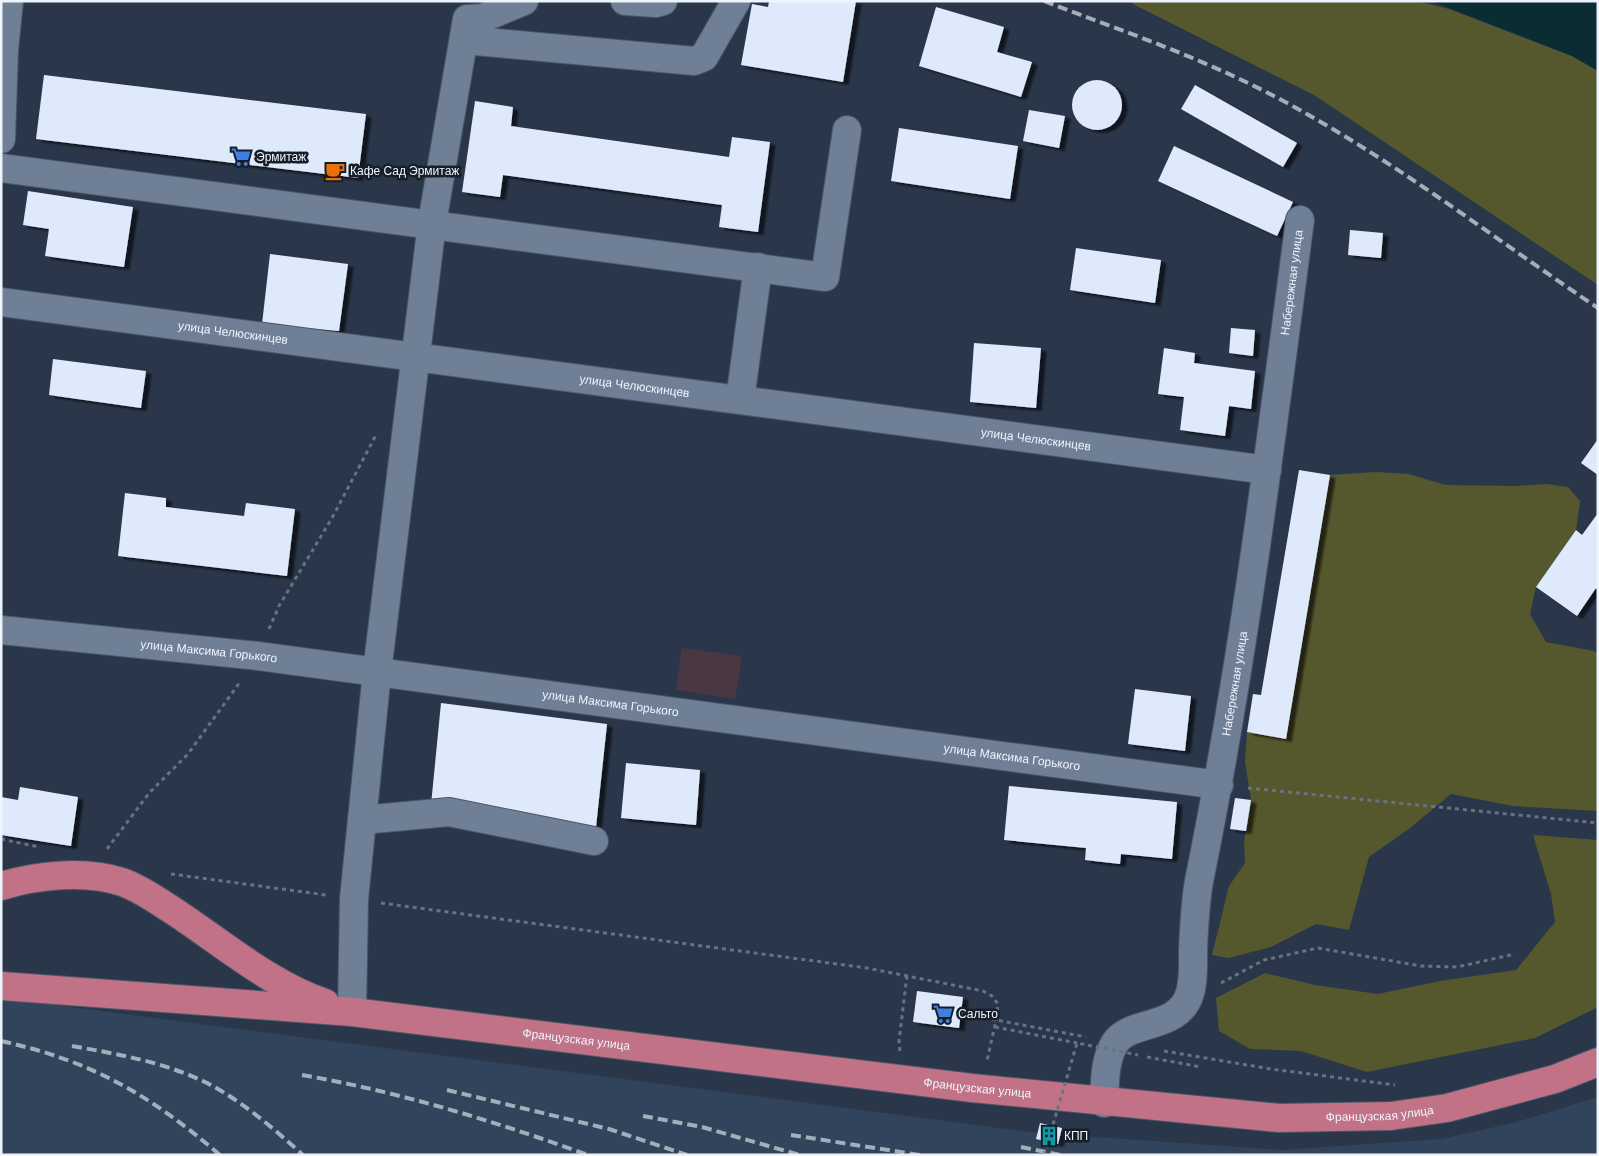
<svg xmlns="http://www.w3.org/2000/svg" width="1599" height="1156" font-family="'DM Sans',sans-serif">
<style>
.commercial{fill:#493844}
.built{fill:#32445b}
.green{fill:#55572d}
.water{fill:#092d33}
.building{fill:#deeafc;filter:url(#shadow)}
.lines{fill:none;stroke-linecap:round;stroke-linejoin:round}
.minor-casing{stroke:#4b5666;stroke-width:30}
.major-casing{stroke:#4b5666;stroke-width:30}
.path{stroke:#677283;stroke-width:3;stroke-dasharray:4 4;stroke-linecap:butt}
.minor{stroke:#6f7f95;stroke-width:28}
.major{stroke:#c17287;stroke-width:28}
.rail{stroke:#a4aebb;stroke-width:4;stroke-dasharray:10 5;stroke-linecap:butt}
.path-bridge{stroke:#677283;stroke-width:3;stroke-dasharray:4 4;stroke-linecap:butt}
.labels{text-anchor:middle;stroke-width:5;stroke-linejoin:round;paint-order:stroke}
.poi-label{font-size:12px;fill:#edf4fe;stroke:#181e27;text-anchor:start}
.street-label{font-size:12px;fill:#edf4fe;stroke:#181e27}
</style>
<defs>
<filter id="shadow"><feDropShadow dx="5.5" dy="3" stdDeviation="1" flood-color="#0009"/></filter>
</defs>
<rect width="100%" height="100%" fill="#2a374b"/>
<polygon class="commercial" points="682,648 742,656 735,699 676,690"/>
<polygon class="built" points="1,998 1038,1133 1281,1150 1441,1139 1517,1122 1598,1097 1598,1155 1,1155"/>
<g class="green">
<polygon points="1135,1 1417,1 1449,9 1572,56 1598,71 1598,285 1314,95 1131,3"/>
<polygon points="1376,472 1409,474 1445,485 1516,486 1547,484 1568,487 1580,501 1576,530 1536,587 1530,614 1546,642 1594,651 1598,654 1598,811 1513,806 1451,794 1410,828 1369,857 1349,930 1316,924 1271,947 1228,958 1212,955 1229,886 1245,863 1244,842 1251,800 1245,761 1247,732 1285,738 1330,475"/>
<polygon points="1533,835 1598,840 1598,1007 1535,1038 1367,1072 1301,1051 1250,1049 1219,1031 1216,998 1265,973 1315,985 1378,994 1440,981 1516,970 1555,922 1551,894"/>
</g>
<polygon class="water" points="1431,1 1598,1 1598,71 1572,56"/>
<g class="building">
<polygon points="769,1 856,1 843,82 741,65 752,4 768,7"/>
<polygon points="936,7 1004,27 997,52 1032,62 1021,97 919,66"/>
<polygon points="44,75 366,114 358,178 36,139"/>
<circle cx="1097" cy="105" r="25"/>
<polygon points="1195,85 1297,143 1283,167 1181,109"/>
<polygon points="475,101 513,107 511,126 729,157 732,137 770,142 758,232 719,227 722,205 503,175 500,197 462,192"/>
<polygon points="1029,110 1065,116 1059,148 1023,141"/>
<polygon points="899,128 1018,146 1010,199 891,181"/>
<polygon points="1174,146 1293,202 1277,236 1158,181"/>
<polygon points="28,191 133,207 124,267 45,256 49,229 23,225"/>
<polygon points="1350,230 1383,233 1381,258 1348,255"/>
<polygon points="1076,248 1161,260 1155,303 1070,290"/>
<polygon points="270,254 348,264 339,331 262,324"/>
<polygon points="1231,328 1255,330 1253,356 1229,353"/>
<polygon points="974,343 1041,348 1036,408 970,402"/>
<polygon points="1164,348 1195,353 1194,363 1255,371 1251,409 1229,406 1225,436 1180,430 1184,397 1158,394"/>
<polygon points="53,359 146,371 141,408 49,395"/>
<polygon points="1598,439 1598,475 1581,463"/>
<polygon points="1299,470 1330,475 1286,739 1247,732 1253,694 1261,695"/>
<polygon points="125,493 166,498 166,507 244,516 246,503 295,509 287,576 118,556"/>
<polygon points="1598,513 1598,590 1596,588 1577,616 1536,587 1576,530 1582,535"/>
<polygon points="1135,689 1191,696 1185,751 1128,744"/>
<polygon points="441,703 607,724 596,827 431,805"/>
<polygon points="626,763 700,770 696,825 621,818"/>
<polygon points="1009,786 1177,802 1172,859 1121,854 1120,864 1085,860 1086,848 1004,840"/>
<polygon points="20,787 78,797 71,846 1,835 1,797 18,800"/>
<polygon points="1235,798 1251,800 1246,831 1230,829"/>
<polygon points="917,991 963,997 959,1028 913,1022"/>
<polygon points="1040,1123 1062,1128 1058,1144 1036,1139"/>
</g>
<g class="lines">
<defs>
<g id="minor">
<polyline points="625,1 656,3 663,1"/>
<polyline points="464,40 694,61 704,57 736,1"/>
<polyline points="1,139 4,50 9,1"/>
<polyline points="1,168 825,277 847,130"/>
<path id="s1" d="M1,302L1267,470"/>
<polyline points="740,400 758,267"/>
<path id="s2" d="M1,630L258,656L1219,785"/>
<polyline points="362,820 449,812 594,841"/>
<polyline points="352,1012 354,899 377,672 432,223 467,19 483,18 524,1"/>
<path id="s3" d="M1104,1103C1105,1084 1104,1060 1115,1043C1130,1019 1179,1031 1190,993C1194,980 1193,965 1193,951C1194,926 1195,900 1200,876C1244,659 1271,439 1300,220"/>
</g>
<g id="major">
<path d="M1,886C38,875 85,870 122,882C140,888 156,900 172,910C221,942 269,984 325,1003"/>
<path id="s4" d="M1,986L352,1012L972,1088L1279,1118L1391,1116L1447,1108L1555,1079L1598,1062"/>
</g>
</defs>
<use href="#minor" class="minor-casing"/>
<use href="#major" class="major-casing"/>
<g class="path">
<polyline points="269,629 279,606 332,518 376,435"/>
<polyline points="1248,788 1598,823"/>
<polyline points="1,839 39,847"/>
<polyline points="107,849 150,792 188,754 240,682"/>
<polyline points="171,874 326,895"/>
<polyline points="381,903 867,968 983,991 992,996 998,1004 996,1020 1086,1037"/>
<polyline points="1221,983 1264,960 1318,948 1421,966 1457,967 1515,954"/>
<polyline points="961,1013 996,1020 987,1061"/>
<polyline points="995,1027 1077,1043"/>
<polyline points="900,1051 899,1041 907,975"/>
<polyline points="1164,1051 1271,1069 1395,1085"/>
<polyline points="1147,1057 1201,1067"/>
</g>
<use href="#minor" class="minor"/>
<use href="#major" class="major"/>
<g class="rail">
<path d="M1044,1C1112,27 1182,51 1248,83C1372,143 1483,231 1598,308"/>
<path d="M1,1041C92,1061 150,1095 220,1155"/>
<path d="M72,1046C118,1054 163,1062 205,1082C241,1100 273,1128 303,1155"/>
<path d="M302,1075C400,1092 494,1121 588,1155"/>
<polyline points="447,1090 609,1129 687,1155"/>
<polyline points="643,1116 702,1127 800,1155"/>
<polyline points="791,1135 920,1155"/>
<polyline points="1021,1147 1061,1155"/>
</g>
<polyline class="path-bridge" points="1044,1155 1077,1043 1138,1055"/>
</g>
<defs>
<symbol id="supermarket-bare" viewBox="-9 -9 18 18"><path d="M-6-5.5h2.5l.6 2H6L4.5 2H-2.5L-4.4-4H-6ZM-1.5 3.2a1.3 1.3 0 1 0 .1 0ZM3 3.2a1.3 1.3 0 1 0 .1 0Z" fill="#3f7fe0" stroke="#181e27" stroke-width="2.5" paint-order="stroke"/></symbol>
<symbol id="cafe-bare" viewBox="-9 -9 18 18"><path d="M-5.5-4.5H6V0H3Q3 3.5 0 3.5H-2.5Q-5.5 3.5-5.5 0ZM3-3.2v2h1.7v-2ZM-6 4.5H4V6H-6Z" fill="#e8710a" stroke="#181e27" stroke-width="2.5" paint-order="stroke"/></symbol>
<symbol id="building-bare" viewBox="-9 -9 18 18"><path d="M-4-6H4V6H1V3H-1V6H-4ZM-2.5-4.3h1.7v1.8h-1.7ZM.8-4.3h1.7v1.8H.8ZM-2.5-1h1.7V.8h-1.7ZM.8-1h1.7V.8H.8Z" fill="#0f9aa8" stroke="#181e27" stroke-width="2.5" paint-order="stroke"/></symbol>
</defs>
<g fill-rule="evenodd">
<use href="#supermarket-bare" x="227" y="143" width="28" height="28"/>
<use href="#cafe-bare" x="321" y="157" width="28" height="28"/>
<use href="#supermarket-bare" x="929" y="1000" width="28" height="28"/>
<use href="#building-bare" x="1035" y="1122" width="28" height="28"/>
</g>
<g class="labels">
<g class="poi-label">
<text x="256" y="161">Эрмитаж</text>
<text x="350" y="175">Кафе Сад Эрмитаж</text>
<text x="958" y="1018">Сальто</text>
<text x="1064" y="1140">КПП</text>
</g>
<g class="street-label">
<text dy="4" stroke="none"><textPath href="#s3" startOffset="874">Набережная улица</textPath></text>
<text dy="4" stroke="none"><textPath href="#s1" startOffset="234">улица Челюскинцев</textPath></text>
<text dy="4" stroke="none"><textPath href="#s1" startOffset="639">улица Челюскинцев</textPath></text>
<text dy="4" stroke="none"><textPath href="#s1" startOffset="1044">улица Челюскинцев</textPath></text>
<text dy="4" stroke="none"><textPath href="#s2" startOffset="209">улица Максима Горького</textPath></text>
<text dy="4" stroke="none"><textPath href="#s3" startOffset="469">Набережная улица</textPath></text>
<text dy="4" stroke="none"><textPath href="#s2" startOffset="614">улица Максима Горького</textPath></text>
<text dy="4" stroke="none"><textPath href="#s2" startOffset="1019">улица Максима Горького</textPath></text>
<text dy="4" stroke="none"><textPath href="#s4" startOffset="578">Французская улица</textPath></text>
<text dy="4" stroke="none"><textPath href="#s4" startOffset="982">Французская улица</textPath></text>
<text dy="4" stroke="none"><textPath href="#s4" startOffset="1386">Французская улица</textPath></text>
</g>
</g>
<rect width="1599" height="1156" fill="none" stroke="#edf4fe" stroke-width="5"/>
</svg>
